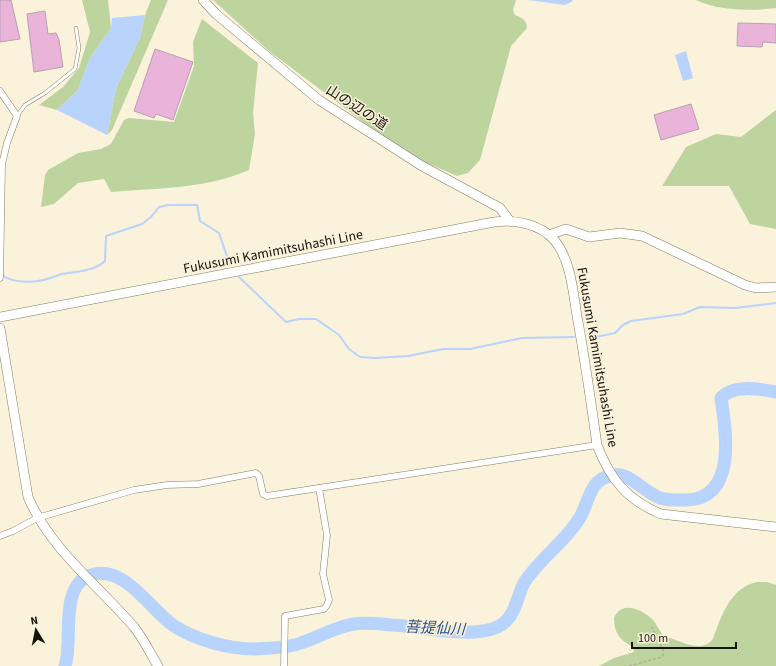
<svg xmlns="http://www.w3.org/2000/svg" width="776" height="666" font-family="'Source Sans 3','Noto Sans JP',sans-serif">
<style>
.green{fill:#bed49e}
.water{fill:#b8d3fc}
.lines{fill:none;stroke-linecap:round;stroke-linejoin:round}
.stream{stroke:#b8d3fc;stroke-width:2}
.river{stroke:#b8d3fc;stroke-width:13}
.building{fill:#eab3da;stroke:#b6a1b0}
.lane-casing{stroke:#827b65;stroke-width:4}
.street-casing{stroke:#827b65;stroke-width:7}
.secondary-casing{stroke:#827b65;stroke-width:10}
.path{stroke:#b2ac99;stroke-width:1.5;stroke-dasharray:3 2;stroke-linecap:butt}
.lane{stroke:#fff;stroke-width:3}
.street{stroke:#fff;stroke-width:6}
.secondary{stroke:#fff;stroke-width:9}
.labels{text-anchor:middle;stroke-width:3;stroke-linejoin:round;paint-order:stroke}
.street-label{font-size:14px;fill:#17140c;stroke:#faf2da}
.water-label{font-size:15px;font-style:italic;fill:#264e8c;stroke:#faf2da}
</style>
<rect width="100%" height="100%" fill="#faf2da"/>
<g class="green">
<polygon points="82,0 108,0 111,28 90,58 78,90 57,110 39,105 63,87 79,68 90,32"/>
<polygon points="151,0 168,0 112,130 107,135 116,88 140,38 145,15"/>
<path d="M213,0H516L513,10L515,15C522,18 527,20 527,28L511,46L480,160L468,173L457,176L406,154L269,51Z"/>
<path d="M696,0H776V8C751,11 719,11 696,0Z"/>
<path d="M202,19L258,63L253,113L255,134L249,170C206,189 157,188 111,192L104,179L78,183L54,204L41,207L45,175L48,170L78,153L101,149L111,144L124,120L129,118L174,122L194,66L193,42Z"/>
<polygon points="776,110 776,229 750,224 729,186 662,186 686,147 716,134 741,137"/>
<path d="M757,582H767L776,585V666H599L614,658L634,652L633,647C620,640 614,633 614,618C622,599 644,610 654,621C657,625 659,630 662,634C665,637 670,638 673,639C686,644 703,652 713,639C721,616 731,587 757,582Z"/>
</g>
<g class="water">
<polygon points="528,0 572,0 573,1 565,5"/>
<polygon points="145,15 140,38 116,88 107,135 57,110 78,90 90,58 111,28 112,18"/>
<polygon points="686,51 693,78 683,81 675,55"/>
</g>
<g class="lines">
<g class="stream">
<path d="M2,275C14,284 36,283 50,278C54,277 58,275 62,274C75,272 95,271 105,261L106,236L142,224L151,217L159,207L168,205H197L200,221L219,233L230,265"/>
<polyline points="239,277 286,322 299,319 316,319 339,335 349,349 360,357 375,358 408,356 443,349 470,349 522,338 574,337"/>
<polyline points="591,338 615,333 623,325 631,321 683,314 700,307 735,308 776,303"/>
</g>
<path class="river" d="M65,666C74,640 57,583 94,574C126,567 151,610 174,626C196,640 228,649 255,649C269,648 288,648 301,643C319,637 335,627 354,624C366,622 379,624 392,625C420,626 484,643 506,621C517,610 517,596 524,583C539,559 564,543 579,519C587,507 589,486 602,479C627,465 639,490 660,498C669,501 678,500 688,500C737,497 726,431 721,398C733,384 759,389 776,392"/>
</g>
<g class="building">
<polygon points="0,0 11,0 20,39 0,42"/>
<polygon points="45,11 48,34 56,33 59,40 63,67 34,72 27,14"/>
<polygon points="738,23 776,24 776,43 763,42 762,47 737,46"/>
<polygon points="155,49 193,62 173,120 156,114 154,118 134,111"/>
<polygon points="691,104 699,129 661,140 654,115"/>
</g>
<g class="lines">
<defs>
<polyline id="lane" points="17,116 25,105 45,93 75,69 79,48 76,28"/>
<g id="street">
<polyline points="0,91 17,116 7,143 2,164 0,278"/>
<polyline points="0,536 13,531 37,518 134,490 167,485 198,484 256,473 259,476 263,494 267,496 597,445"/>
<polyline points="284,666 285,616 324,609 327,605 329,600 323,574 327,535 319,488"/>
</g>
<g id="secondary">
<polyline points="203,0 216,14 319,100 422,166 500,208 509,220"/>
<polyline points="549,235 566,229 589,237 620,233 642,236 745,285 756,288 776,287"/>
<path d="M0,317L494,222C515,219 541,224 555,241C571,261 573,292 577,316C585,359 591,402 597,445C610,479 627,500 661,514L776,527"/>
<path d="M0,328L28,497C51,550 97,584 134,627C143,638 150,653 158,666"/>
</g>
</defs>
<use href="#lane" class="lane-casing"/>
<use href="#street" class="street-casing"/>
<use href="#secondary" class="secondary-casing"/>
<polyline class="path" points="629,666 662,657 664,652 652,627"/>
<use href="#lane" class="lane"/>
<use href="#street" class="street"/>
<use href="#secondary" class="secondary"/>
</g>
<g class="labels">
<g class="street-label">
<text transform="translate(357 107) rotate(33)" y="5">山の辺の道</text>
<text transform="translate(273 251) rotate(-11)" y="5">Fukusumi Kamimitsuhashi Line</text>
<text transform="translate(598 357) rotate(80)" y="5">Fukusumi Kamimitsuhashi Line</text>
</g>
<g class="water-label">
<text transform="translate(435 628) rotate(3)" y="5">菩提仙川</text>
</g>
</g>
<g transform="translate(36 630) rotate(350)" stroke="#faf2da" stroke-width="3" paint-order="stroke">
<path d="M0-3L7 15L0 10L-7 15Z" fill="#17140c"/>
<text y="-6" font-size="11" font-weight="bold" text-anchor="middle" fill="#17140c">N</text>
</g>
<path d="M632 642v6h104v-6" fill="none" stroke="#17140c" stroke-width="2"/>
<text x="638" y="642" font-size="12" fill="#17140c" stroke="#faf2da" stroke-width="3" paint-order="stroke">100 m</text>
</svg>
